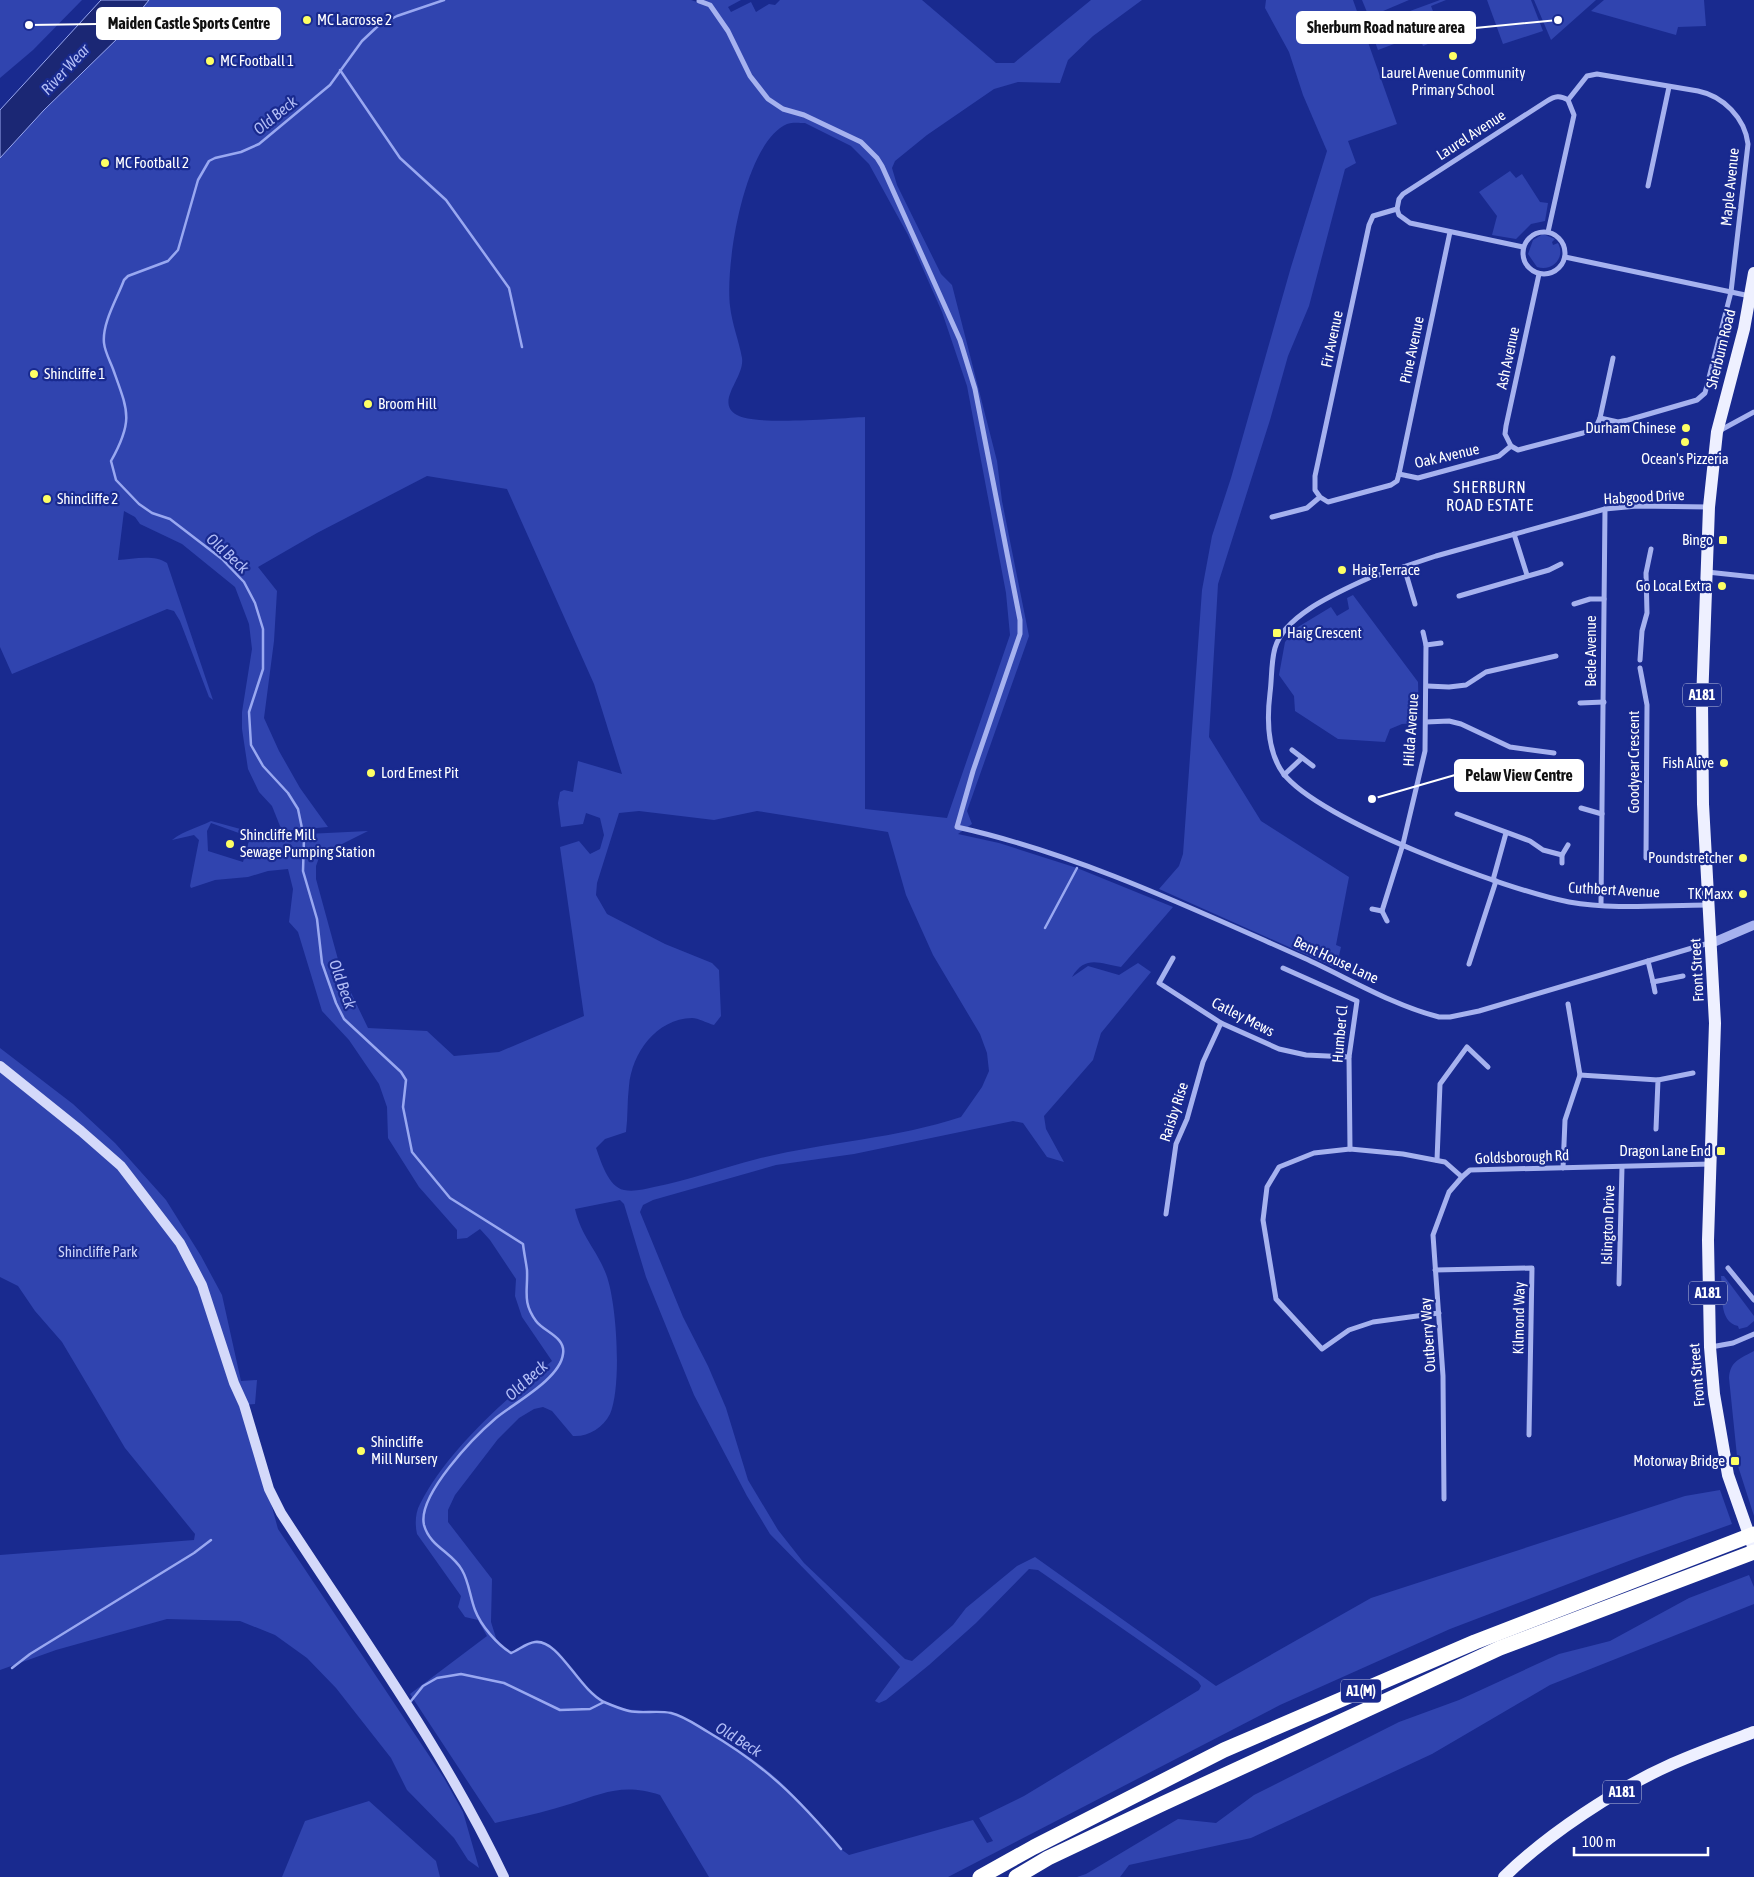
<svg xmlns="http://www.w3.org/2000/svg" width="1754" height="1877" font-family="'Asap Condensed',sans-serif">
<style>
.green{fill:#3044af;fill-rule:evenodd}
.water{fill:#1b2774;stroke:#99a8f1}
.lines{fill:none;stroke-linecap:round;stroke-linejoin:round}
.stream{stroke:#99a8f1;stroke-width:2.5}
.minor{stroke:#a6b2ef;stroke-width:5}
.tertiary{stroke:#a6b2ef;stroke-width:9}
.secondary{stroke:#d4d9fa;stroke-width:10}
.primary{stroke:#eef0ff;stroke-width:12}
.motorway{stroke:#fff;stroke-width:15}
.poi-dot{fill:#feff64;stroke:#192a8f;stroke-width:2}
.labels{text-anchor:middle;stroke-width:4.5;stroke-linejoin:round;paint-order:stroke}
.shield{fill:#192a8f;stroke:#babfdd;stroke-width:1}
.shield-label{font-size:14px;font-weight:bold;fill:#fff}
.poi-label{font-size:15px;fill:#fff;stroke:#192a8f;text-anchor:start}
.street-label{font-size:15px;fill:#fff;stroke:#192a8f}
.park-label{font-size:15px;fill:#cdd4fa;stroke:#192a8f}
.water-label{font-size:16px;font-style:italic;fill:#b2bdf6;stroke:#192a8f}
.neighbourhood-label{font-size:16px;letter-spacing:1px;fill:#fff;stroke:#192a8f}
.leader{fill:none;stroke:#fff;stroke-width:2}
.callout-dot{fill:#fff;stroke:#192a8f;stroke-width:2}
.callout{fill:#fff;stroke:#fff;stroke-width:2}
.callout-label{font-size:16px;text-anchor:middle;font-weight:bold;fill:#111}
</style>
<rect width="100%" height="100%" fill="#192a8f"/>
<g class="green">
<polygon points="0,0 82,0 33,50 0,78"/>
<path d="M149,0H691L700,3L699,0H741L728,7L731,12L751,2L756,12L769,4L775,5L780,0H922L996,63H1014L1091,0H1142L1093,36L1068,60L1060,83L1018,82L994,89L927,135L895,161L892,168L897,185L941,274L952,285L997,461L1002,501L1029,636L967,811L972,824L958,834L999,843L1077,868L1173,907L1121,967C1099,963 1085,955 1072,977L1088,966L1119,975L1138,963L1151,972L1101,1033L1093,1060L1044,1116L1046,1129L1064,1162L1047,1157L1023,1123L1013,1121L854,1154L776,1165L653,1200L643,1205L640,1212L683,1317L708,1366L726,1408L748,1480L778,1530L804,1563L905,1659L912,1661L953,1625L966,1608L1017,1566L1035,1557L1216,1686L1371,1598L1685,1496L1720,1490L1732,1524L1634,1559L1450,1629L1280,1705L948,1877H709L660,1795C623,1783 604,1793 570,1804C546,1812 520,1817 495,1823L410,1694L487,1636L478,1620L465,1617L458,1607L461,1596L417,1534C415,1525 415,1513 420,1504C448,1449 505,1400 552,1361L522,1317L515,1296L516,1279L490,1240L480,1229L467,1238L457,1239V1230L419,1187L388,1138L387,1107L379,1084L349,1040L322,1011L298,932L289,922L293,889L288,869L268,871L248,877L215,880L191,888L190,886L199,840L194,835L172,840C185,830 197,828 211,821L266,836L368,831L320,855L316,866V879L342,974L368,1028L427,1031L454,1056L499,1052L584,1016L560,847L579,841L590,854L600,849L604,835L600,818L586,813L583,824L561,827L558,803L560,792L564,790L573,792L578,761L622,774L594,684L507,489L427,476L317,533L258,567L277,591L274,641L264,718L279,751L300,788L328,827L282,831L272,806L259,792L248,769L242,729V712L252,649L249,624L235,587L182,544L140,524L135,517L124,511L118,560C133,559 154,554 167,563L213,700L209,697L180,621L174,611L167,609L12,674L0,647V158L44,110L120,35ZM805,123L851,146L869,164L908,235L942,312L967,386L1006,593L1010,635L947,818L865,809V417C841,418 755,426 737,415C714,402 745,378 742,358C739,341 732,324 730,306C725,265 744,143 787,124C792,122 800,123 805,123ZM639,811L714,820L757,811L888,832L906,895L933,955L980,1034L987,1053L989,1071L982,1087L961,1117C895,1139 824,1142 757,1159C722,1168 689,1180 654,1187C645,1189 634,1192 624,1190C608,1187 601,1161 596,1148L605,1139L626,1132C628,1117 627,1101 629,1086C632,1053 656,1019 692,1018C698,1018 707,1023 714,1025L721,1016L719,970L712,963L665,944L607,914L596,895L597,883L619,813ZM211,823L250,837L243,862L208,851L207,831ZM620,1200L624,1204L646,1277L694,1395L747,1496L770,1534L900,1667L875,1701L879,1703L886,1700L929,1665L976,1623L1029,1569L1038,1570L1198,1681L1201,1686L1199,1690L1024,1796L979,1818L993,1841L987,1843L973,1820L849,1855C832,1844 821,1826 808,1811C788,1787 763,1765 737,1749C719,1737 690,1717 670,1713C641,1707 624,1716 594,1696C575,1683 560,1639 535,1642C526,1643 519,1650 511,1653L497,1641L491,1622L492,1579L448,1522V1510L455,1495L498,1439L519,1418L534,1409L543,1407L552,1411L573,1436C588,1437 603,1428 610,1414C622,1387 617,1302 606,1274C597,1250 581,1236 575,1209Z"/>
<polygon points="1266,0 1353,0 1397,124 1348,141 1356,163 1345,169 1309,306 1288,356 1270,420 1218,584 1209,737 1261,821 1349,877 1336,945 1341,947 1336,968 1159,889 1179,866 1183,854 1202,590 1212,536 1231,478 1291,267 1327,151 1303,95 1289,52 1265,8"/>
<polygon points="1362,0 1409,0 1369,17"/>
<polygon points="1440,0 1446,0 1431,6 1436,19 1432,21 1440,39 1423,46 1410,11"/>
<polygon points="1487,0 1531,0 1543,31 1503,44"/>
<polygon points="1534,0 1596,0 1551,40"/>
<polygon points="1604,0 1704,0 1706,26 1678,27 1676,35 1591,11"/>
<polygon points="1402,18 1410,38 1378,50 1371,31"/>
<polygon points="1510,171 1516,178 1522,174 1540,202 1548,203 1545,221 1531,224 1516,239 1492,235 1497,216 1479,192"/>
<path d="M1543,234L1555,239L1552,242L1553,245L1558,243C1566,258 1552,272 1537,267L1528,254L1533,240Z"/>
<polygon points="1353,595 1418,682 1419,719 1416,723 1402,724 1390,729 1385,742 1338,739 1295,711 1294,696 1279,675 1285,642 1298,627 1331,607 1337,616 1349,609 1347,598"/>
<polygon points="0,1048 73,1104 115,1143 166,1200 201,1256 222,1295 241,1381 257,1380 255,1404 244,1405 278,1529 444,1778 463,1812 479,1868 468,1860 454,1838 407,1790 391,1758 336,1688 307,1658 275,1635 240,1621 167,1619 56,1650 0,1670 0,1555 194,1540 195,1534 125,1448 62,1342 35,1311 18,1286 0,1277"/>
<path d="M1721,1276H1724L1754,1316V1321L1747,1327L1739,1329L1738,1326C1718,1322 1723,1292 1721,1276Z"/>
<path d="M1754,1351V1516L1738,1466L1729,1378C1730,1361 1741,1358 1754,1351Z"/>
<polygon points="1749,1575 1754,1587 1754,1604 1550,1685 1432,1754 1251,1838 1129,1865 1120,1877 1077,1877 1086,1874 1178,1819 1216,1823 1254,1795 1399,1722 1459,1700 1559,1654 1610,1641 1689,1598"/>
<polygon points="369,1801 436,1861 440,1877 282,1877 305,1821"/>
</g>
<polygon class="water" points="101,0 149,0 121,35 44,110 0,158 0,110"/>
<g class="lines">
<g class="stream">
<path d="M444,0L397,16L379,25L362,41L330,85L259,144L241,152L215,158L209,161L198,180L178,250L168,261L128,276L124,280C117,299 102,323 104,343C105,352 110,361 113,369C128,411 134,420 111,461L116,480L139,504L152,513L170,519L222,559L244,582L255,603L263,629V669L249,712L251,745L263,766L288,793L298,809L304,838L303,871L317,919L322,963L336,1003L344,1019L401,1072L406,1080L403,1107L412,1152L450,1198L523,1244C524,1253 526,1262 527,1270C528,1291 522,1302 536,1321C544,1332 566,1337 563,1354C560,1379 514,1403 496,1418C475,1436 417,1495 424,1525C430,1547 452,1552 462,1570C469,1582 470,1597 475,1610C481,1626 497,1644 511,1653C519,1650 526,1643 535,1642C559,1639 578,1689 604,1702C611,1705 621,1709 629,1711C642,1714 657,1710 671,1713C684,1716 696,1725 708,1732C766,1766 798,1798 841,1849"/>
<polyline points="340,70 400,158 446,200 509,288 522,347"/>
<polyline points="1045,928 1077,868"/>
<polyline points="12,1668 30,1654 194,1553 211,1540"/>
<polyline points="411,1701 423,1686 437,1678 461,1674 504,1683 560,1710 590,1709 604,1702"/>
</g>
<g class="minor">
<path d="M699,1L710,5L728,31L750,76L768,99L783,109L804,115L861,142L877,158L882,166L960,340L975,389L1020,620V634L973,771L957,827C1078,854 1191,908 1304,958C1348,978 1392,1005 1439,1017H1450L1479,1011L1709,943"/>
<polyline points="1648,186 1669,87"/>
<polyline points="1397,209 1399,215 1410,223 1523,247"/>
<circle cx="1544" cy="253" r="21"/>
<polyline points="1548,232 1574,115 1568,100"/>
<polyline points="1565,257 1750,296"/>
<polyline points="1600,418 1613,358"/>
<polyline points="1719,431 1754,412"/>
<polyline points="1511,446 1505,434 1506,426 1539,274"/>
<polyline points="1399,474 1450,232"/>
<path d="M1272,517L1307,508L1320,497L1328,502L1391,485L1397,481L1399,474L1418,478L1499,456L1511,446L1518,450L1583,433C1592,430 1597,427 1600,418L1618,422L1628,420L1697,400L1705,393L1731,292L1748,144C1745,118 1723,96 1698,91L1597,74L1587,76L1568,100C1560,95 1555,96 1547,101L1403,194L1399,199L1397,209L1373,216L1369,225L1315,476V490L1320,497"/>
<polyline points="1514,534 1527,575"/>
<polyline points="1404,567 1415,604"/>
<polyline points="1707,572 1754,577"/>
<polyline points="1379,575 1436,556 1605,509 1637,506 1709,507"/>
<path d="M1373,576C1344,590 1285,613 1275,648C1271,662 1272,678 1270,693C1267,718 1267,751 1283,773C1319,821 1507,890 1569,902C1614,910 1663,905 1709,905"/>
<polyline points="1459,596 1549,570 1561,564"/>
<polyline points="1574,604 1590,599 1604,599"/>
<polyline points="1426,645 1441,643"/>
<polyline points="1640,660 1642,631 1647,613 1646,573 1651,549"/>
<polyline points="1640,668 1647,705 1646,858"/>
<polyline points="1427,686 1449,687 1466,685 1486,672 1556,656"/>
<polyline points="1580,703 1604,702"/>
<polyline points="1426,722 1449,721 1461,724 1510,747 1554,753"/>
<polyline points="1292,750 1313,766"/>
<polyline points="1284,775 1302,758"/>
<polyline points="1581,808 1602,814"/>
<polyline points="1457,814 1530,841 1543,850 1562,855"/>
<polyline points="1562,863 1562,855 1568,845"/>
<polyline points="1493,880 1506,833"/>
<polyline points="1601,905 1605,509"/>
<polyline points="1372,909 1382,911 1403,844 1425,751 1426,645 1423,632"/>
<polyline points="1382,911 1387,921"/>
<polyline points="1173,958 1159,983 1221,1023 1279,1049 1306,1055 1349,1057"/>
<polyline points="1648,961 1653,982 1683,976"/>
<polyline points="1469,964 1496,881"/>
<polyline points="1283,968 1357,1001 1349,1057 1350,1149"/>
<polyline points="1653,982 1655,992"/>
<polyline points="1580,1075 1658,1080 1656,1129"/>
<polyline points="1658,1080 1693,1073"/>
<polyline points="1437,1160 1440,1084 1467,1047 1488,1067"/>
<polyline points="1563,1168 1565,1120 1580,1075 1568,1004"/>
<polyline points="1166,1214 1176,1144 1187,1119 1203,1062 1221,1023"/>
<polyline points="1728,1268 1754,1300"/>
<polyline points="1435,1270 1532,1268 1529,1435"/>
<polyline points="1619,1284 1622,1167"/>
<polyline points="1439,1313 1373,1322 1349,1330 1322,1349 1276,1299 1263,1220 1267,1187 1279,1167 1314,1153 1350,1149 1403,1154 1445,1162 1462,1177 1470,1170 1711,1164"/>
<polyline points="1711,1347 1733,1343 1754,1334"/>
<polyline points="1444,1499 1443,1376 1433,1235 1449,1192 1462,1177"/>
</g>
<polyline class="tertiary" points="1712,943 1754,925"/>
<path class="secondary" d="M0,1066L81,1131L121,1166L180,1243L202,1285L234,1383L244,1405L269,1489L281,1513C358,1632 443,1748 504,1877"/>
<g class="primary">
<polyline points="1754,273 1744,329 1717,432 1709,507 1702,702 1703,804 1715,1023 1708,1240 1710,1347 1714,1394 1728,1475 1754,1549"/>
<path d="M1504,1877C1548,1834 1616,1789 1672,1764C1699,1752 1727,1742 1754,1732"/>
</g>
<g class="motorway">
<polyline points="980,1877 1034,1847 1224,1750 1475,1642 1754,1534"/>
<polyline points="1016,1877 1048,1858 1162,1804 1500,1648 1754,1552"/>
</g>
</g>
<g class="poi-dot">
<circle cx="307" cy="20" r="5"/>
<circle cx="1453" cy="56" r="5"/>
<circle cx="210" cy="61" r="5"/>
<circle cx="105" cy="163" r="5"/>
<circle cx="34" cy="374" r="5"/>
<circle cx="368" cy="404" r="5"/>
<circle cx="1686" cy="428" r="5"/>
<circle cx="1685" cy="442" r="5"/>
<circle cx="47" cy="499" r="5"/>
<rect x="1718" y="535" width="10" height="10" rx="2.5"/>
<circle cx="1342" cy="570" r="5"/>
<circle cx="1722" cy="586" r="5"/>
<rect x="1272" y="628" width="10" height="10" rx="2.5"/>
<circle cx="1724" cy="763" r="5"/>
<circle cx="371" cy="773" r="5"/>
<circle cx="230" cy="844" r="5"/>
<circle cx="1743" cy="858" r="5"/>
<circle cx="1743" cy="894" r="5"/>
<rect x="1716" y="1146" width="10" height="10" rx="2.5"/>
<circle cx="361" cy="1451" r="5"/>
<rect x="1730" y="1456" width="10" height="10" rx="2.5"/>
</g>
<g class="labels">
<g class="shield">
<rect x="1683" y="683.5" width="38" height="23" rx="4"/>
<rect x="1689" y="1281.5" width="38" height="23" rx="4"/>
<rect x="1341" y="1679.5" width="40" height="23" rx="4"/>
<rect x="1603" y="1780.5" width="38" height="23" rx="4"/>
</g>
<g class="shield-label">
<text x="1702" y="700">A181</text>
<text x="1708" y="1298">A181</text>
<text x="1361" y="1696">A1(M)</text>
<text x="1622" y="1797">A181</text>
</g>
<g class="poi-label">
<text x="317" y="25">MC Lacrosse 2</text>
<text x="220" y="66">MC Football 1</text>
<text x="1453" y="78" text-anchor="middle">Laurel Avenue Community<tspan x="1453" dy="17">Primary School</tspan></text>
<text x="115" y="168">MC Football 2</text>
<text x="44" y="379">Shincliffe 1</text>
<text x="378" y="409">Broom Hill</text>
<text x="1676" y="433" text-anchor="end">Durham Chinese</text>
<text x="1685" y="464" text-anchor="middle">Ocean's Pizzeria</text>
<text x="57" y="504">Shincliffe 2</text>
<text x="1713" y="545" text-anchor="end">Bingo</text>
<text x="1352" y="575">Haig Terrace</text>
<text x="1712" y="591" text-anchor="end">Go Local Extra</text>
<text x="1287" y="638">Haig Crescent</text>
<text x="1714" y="768" text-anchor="end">Fish Alive</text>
<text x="381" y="778">Lord Ernest Pit</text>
<text x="240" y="840">Shincliffe Mill<tspan x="240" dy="17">Sewage Pumping Station</tspan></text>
<text x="1733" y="863" text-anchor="end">Poundstretcher</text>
<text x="1733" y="899" text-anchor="end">TK Maxx</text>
<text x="1711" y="1156" text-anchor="end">Dragon Lane End</text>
<text x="371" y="1447">Shincliffe<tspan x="371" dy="17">Mill Nursery</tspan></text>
<text x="1725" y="1466" text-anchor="end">Motorway Bridge</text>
</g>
<g class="street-label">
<text transform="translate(1471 135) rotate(-33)" y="5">Laurel Avenue</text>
<text transform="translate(1730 187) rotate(-84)" y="5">Maple Avenue</text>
<text transform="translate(1332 339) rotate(-78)" y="5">Fir Avenue</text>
<text transform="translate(1721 349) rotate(-76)" y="5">Sherburn Road</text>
<text transform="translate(1412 350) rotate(-78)" y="5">Pine Avenue</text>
<text transform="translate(1508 358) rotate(-78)" y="5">Ash Avenue</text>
<text transform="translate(1447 456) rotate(-13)" y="5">Oak Avenue</text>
<text transform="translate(1644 497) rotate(-3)" y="5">Habgood Drive</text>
<text transform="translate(1591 651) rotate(-90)" y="5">Bede Avenue</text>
<text transform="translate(1411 730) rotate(-86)" y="5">Hilda Avenue</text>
<text transform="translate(1634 762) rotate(-90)" y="5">Goodyear Crescent</text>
<text transform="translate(1614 890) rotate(3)" y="5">Cuthbert Avenue</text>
<text transform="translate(1336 960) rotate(25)" y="5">Bent House Lane</text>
<text transform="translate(1697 970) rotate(-93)" y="5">Front Street</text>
<text transform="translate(1243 1017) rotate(27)" y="5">Catley Mews</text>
<text transform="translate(1340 1034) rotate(-85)" y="5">Humber Cl</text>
<text transform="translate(1174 1112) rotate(-72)" y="5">Raisby Rise</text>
<text transform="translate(1522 1157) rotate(-2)" y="5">Goldsborough Rd</text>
<text transform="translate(1608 1225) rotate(-88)" y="5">Islington Drive</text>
<text transform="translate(1519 1318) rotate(-89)" y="5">Kilmond Way</text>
<text transform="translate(1428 1335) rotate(-94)" y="5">Outberry Way</text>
<text transform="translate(1697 1375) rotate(-95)" y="5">Front Street</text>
</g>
<g class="park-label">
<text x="98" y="1257">Shincliffe Park</text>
</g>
<g class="water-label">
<text transform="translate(65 69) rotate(-47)" y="6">River Wear</text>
<text transform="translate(275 115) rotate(-39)" y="6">Old Beck</text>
<text transform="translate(228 553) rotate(42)" y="6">Old Beck</text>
<text transform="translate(343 984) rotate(70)" y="6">Old Beck</text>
<text transform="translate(526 1380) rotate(-42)" y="6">Old Beck</text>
<text transform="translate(739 1739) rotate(32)" y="6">Old Beck</text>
</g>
<g class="neighbourhood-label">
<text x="1490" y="493">SHERBURN<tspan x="1490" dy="18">ROAD ESTATE</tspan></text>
</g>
</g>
<path class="leader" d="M29 25L97 24M1558 20L1475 28M1372 799L1455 775"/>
<g class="callout-dot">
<circle cx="29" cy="25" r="5"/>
<circle cx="1558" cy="20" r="5"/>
<circle cx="1372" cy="799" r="5"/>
</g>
<g class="callout">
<rect x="97" y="8" width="183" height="31" rx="5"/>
<rect x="1297" y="12" width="178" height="31" rx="5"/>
<rect x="1455" y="760" width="128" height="31" rx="5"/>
</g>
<g class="callout-label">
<text x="189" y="29">Maiden Castle Sports Centre</text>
<text x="1386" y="33">Sherburn Road nature area</text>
<text x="1519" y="781">Pelaw View Centre</text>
</g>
<path d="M1574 1847v8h134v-8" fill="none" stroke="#ffffff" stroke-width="2.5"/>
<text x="1582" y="1847" font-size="15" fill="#ffffff" stroke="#192a8f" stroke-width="4" paint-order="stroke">100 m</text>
</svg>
